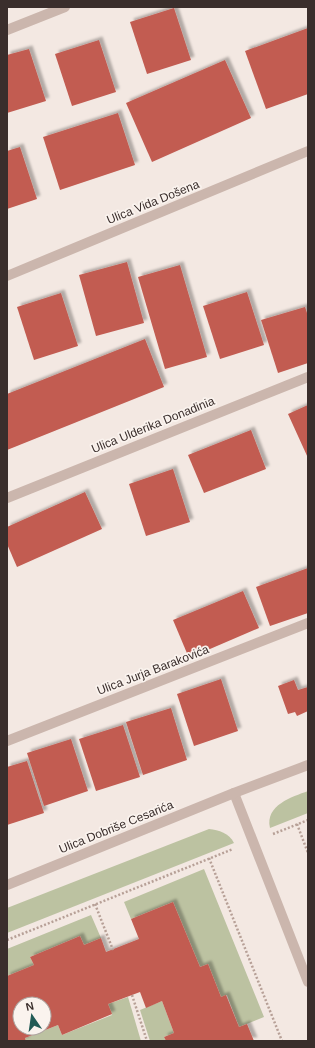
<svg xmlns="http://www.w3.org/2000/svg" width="315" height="1048" font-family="Helvetica,sans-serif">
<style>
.green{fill:#bcc2a1}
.building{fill:#c25b51;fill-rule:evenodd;filter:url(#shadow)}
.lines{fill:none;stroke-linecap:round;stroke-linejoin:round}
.path{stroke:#b7a097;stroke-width:2.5;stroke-dasharray:2 2;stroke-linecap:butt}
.street{stroke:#cbb6ad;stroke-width:10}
.labels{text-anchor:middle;stroke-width:3.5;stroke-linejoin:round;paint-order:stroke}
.street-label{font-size:12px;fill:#3a2e2c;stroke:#faf3ee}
</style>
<defs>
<filter id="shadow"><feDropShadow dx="3.5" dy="-3.5" stdDeviation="1" flood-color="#0004"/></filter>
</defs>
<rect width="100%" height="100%" fill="#f3e8e2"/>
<g class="green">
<path d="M308,791V813L270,828C265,805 292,797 308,791Z"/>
<path d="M209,829C219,830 229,833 234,843L7,933V908Z"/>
<polygon points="204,869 264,1017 239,1027 227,995 221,997 208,964 200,967 173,902 131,919 124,902"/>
<polygon points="91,915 101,938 84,945 80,936 30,957 34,965 7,976 7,949"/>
<polygon points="128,997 141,1041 26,1041 25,1038 58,1025 62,1035 112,1015 108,1004"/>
<polygon points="162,1001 174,1033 164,1037 166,1041 150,1041 140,1010"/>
</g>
<g class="building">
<polygon points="174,8 191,60 147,74 130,22"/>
<polygon points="308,28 308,94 266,109 245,51"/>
<polygon points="99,40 116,92 72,106 55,54"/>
<polygon points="29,49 46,101 7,113 7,55"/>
<polygon points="225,60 251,118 152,162 126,103"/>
<polygon points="118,113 135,165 60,190 43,137"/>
<polygon points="20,147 37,199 7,209 7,151"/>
<polygon points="127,262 144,323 96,336 79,275"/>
<polygon points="180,265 207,357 165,369 138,277"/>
<polygon points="247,292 264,345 220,359 203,306"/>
<polygon points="61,293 78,346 34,360 17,307"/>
<polygon points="305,307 308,316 308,363 278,373 261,320"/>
<polygon points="145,339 164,387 7,450 7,394"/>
<polygon points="308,405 308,458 288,414"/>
<polygon points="251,430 266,469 204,493 188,455"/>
<polygon points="173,469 190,522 146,536 129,484"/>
<polygon points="85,492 102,529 17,567 7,544 7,527"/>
<polygon points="308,568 308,613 270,626 256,587"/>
<polygon points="243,591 259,628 189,658 173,620"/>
<polygon points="221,679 238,731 194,746 177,694"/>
<polygon points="294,680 298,690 308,687 308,711 297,716 295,712 288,714 278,686"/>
<polygon points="171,708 187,760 143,775 126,722"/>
<polygon points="123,725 140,777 96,791 79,739"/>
<polygon points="71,739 88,791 44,806 27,753"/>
<polygon points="27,761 44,813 7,825 7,767"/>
<path d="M173,902L200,967L208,964L221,997L226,995L239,1027L247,1024L254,1041H166L164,1037L174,1033L162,1001L146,1008L140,992L108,1004L112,1014L62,1035L58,1025L25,1038L26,1041H7V976L34,965L30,957L80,936L84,945L101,938L106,952L139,939L131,919ZM20,1004H44V1028H20Z"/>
</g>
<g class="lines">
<g class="path">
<polyline points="297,824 308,853"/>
<polyline points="273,834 308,820"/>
<polyline points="209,858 282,1041"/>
<polyline points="95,904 113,950"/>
<polyline points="7,940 233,849"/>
<polyline points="132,995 147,1041"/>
</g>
<g class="street">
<polyline points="7,30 65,7"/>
<polyline points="7,276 308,151"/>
<polyline points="7,498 308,377"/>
<polyline points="7,741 308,623"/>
<polyline points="234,793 308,982"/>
<polyline points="7,885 234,793 308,765"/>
</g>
</g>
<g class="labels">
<g class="street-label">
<text transform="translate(153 202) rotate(-22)" y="4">Ulica Vida Došena</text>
<text transform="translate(153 425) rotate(-22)" y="4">Ulica Ulderika Donadinia</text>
<text transform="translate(153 670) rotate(-21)" y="4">Ulica Jurja Barakovića</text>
<text transform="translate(116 827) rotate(-22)" y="4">Ulica Dobriše Cesarića</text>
</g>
</g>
<rect width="315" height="1048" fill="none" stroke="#3a2e2c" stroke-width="16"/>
<g transform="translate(32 1016) rotate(347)"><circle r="19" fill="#faf3ee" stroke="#ada4a0"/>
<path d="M0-3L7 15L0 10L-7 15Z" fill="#225b56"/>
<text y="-6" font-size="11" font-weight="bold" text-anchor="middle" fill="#3a2e2c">N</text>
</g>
</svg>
